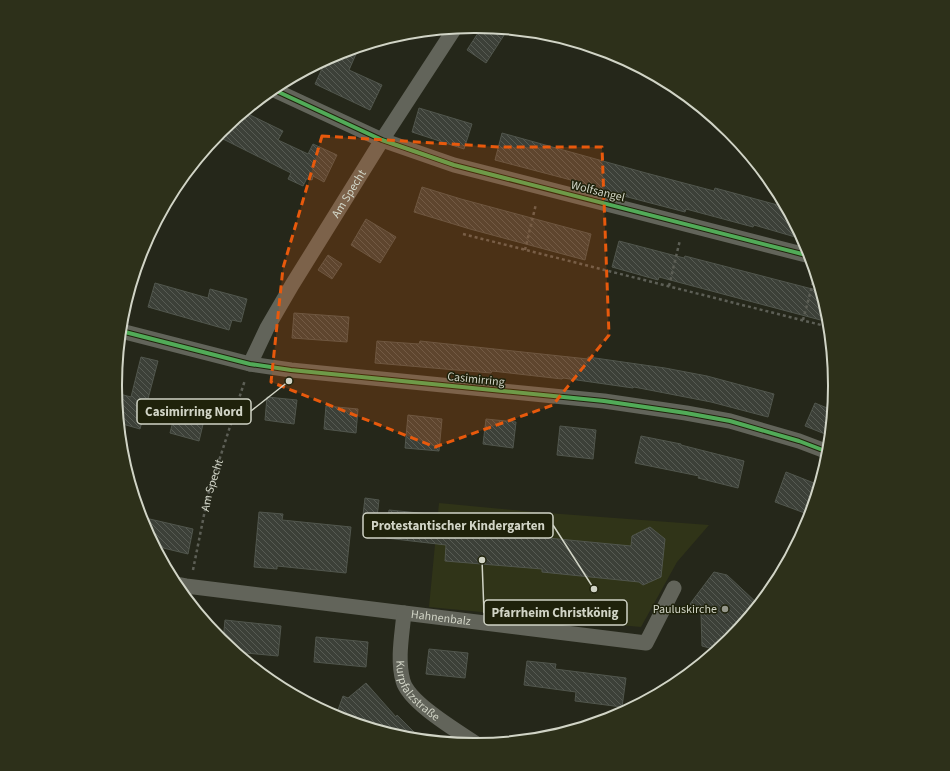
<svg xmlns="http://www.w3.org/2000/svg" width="950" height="771" font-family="'Source Sans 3',sans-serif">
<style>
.built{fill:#303418}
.building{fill:url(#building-back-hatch);stroke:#51564d}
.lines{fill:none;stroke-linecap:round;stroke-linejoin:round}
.path{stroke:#5d5f56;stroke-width:2.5;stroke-dasharray:3 3;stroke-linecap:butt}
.minor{stroke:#62645a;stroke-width:15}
.cycleway-casing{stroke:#1f220b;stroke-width:6}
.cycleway{stroke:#51ab58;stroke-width:4}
.marked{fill:#e8590c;fill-opacity:0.2;stroke:#e8590c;stroke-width:3;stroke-dasharray:8 5;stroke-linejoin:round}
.poi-dot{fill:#95978a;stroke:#1f220b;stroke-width:1.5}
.labels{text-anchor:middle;stroke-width:3;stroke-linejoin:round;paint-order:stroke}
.street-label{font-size:12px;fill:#d1d4c6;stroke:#1f220b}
.poi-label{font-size:12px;fill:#d1d4c6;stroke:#1f220b;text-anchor:end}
.rim{fill:none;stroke:#d1d4c6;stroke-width:2}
.leader{fill:none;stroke:#d1d4c6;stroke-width:1.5}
.callout-dot{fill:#d1d4c6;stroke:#1f220b;stroke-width:1.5}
.callout{fill:#1f220b;stroke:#d1d4c6;stroke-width:1.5}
.callout-label{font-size:13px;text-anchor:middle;font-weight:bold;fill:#d1d4c6}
</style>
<defs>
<pattern id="building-back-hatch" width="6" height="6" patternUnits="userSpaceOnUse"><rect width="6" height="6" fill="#3c4038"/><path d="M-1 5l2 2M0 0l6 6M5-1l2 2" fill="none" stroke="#575b53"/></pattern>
</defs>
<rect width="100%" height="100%" fill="#25271a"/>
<polygon class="built" points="439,503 534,512 709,525 677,562 641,627 429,607"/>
<g class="building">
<polygon points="482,27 508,29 486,63 467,50"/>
<polygon points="359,47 349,70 382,85 370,110 315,84 326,60 338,53"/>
<polygon points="419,108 472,124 464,149 412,132"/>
<polygon points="244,112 283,131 278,140 308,154 313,144 337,155 324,182 313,176 312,180 307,178 303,186 288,179 291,173 217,136 221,131"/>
<polygon points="502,133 646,173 714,191 715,188 785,207 802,239 754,225 753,227 686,209 685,212 616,194 571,181 571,180 495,160"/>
<polygon points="422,187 461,199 591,234 585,260 470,229 414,212"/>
<polygon points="366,219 396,237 380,263 351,245"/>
<polygon points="619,241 684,258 685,256 820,291 828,322 659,277 658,280 612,267"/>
<polygon points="328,255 342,264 332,279 318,270"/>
<polygon points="155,283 208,298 210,289 247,299 241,322 232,320 229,330 148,307"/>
<polygon points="294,313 349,317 347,342 292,338"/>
<polygon points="377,341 419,344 420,341 588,359 588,357 665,368 707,376 774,394 768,417 711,402 634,387 633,388 563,378 562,379 492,371 491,373 375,363"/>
<polygon points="141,357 158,361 140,429 119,423 116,393 131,397"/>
<polygon points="267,397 297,400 294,424 265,420"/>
<polygon points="815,403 832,410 830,436 805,426"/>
<polygon points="326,406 358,409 356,433 324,429"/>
<polygon points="176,409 205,416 199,441 170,433"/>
<polygon points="408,415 442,419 439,451 405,448"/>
<polygon points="486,419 516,422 513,448 483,444"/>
<polygon points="560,426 596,430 593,459 557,455"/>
<polygon points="641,436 681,444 681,445 744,461 738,488 698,478 699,476 635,463"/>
<polygon points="786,472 819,485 810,515 775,502"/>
<polygon points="365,498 379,500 377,517 363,515"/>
<polygon points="389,510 449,516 449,515 518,521 517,535 631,546 632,536 650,527 665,539 661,577 643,585 639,582 542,572 542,569 445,561 446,545 386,538"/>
<polygon points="259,512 283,514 282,520 351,527 346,573 277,566 277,569 254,567"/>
<polygon points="141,517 193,529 188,554 155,546 143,523"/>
<polygon points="714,572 727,575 758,604 729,640 717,650 702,646 701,614 690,604"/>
<polygon points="225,620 281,626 278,656 235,652 223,641"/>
<polygon points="316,637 368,642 366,667 314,662"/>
<polygon points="429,649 468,653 465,678 426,674"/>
<polygon points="527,661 556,664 555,669 626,678 622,707 575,701 576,692 524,685"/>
<polygon points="366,683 396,717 397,715 422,740 405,738 382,731 385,728 338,710 343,696 348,698"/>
</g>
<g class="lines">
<g class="path">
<polyline points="463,234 829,327"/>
<polyline points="525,250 536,204"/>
<polyline points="669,286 680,240"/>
<polyline points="803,320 815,275"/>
<path id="s1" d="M193,570L208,495L245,380"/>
</g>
<g class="minor">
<polyline points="272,89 382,140 454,165 810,256"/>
<polyline points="121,331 250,364 291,370 604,401 686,413 730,421 799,441 828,452"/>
<path id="s2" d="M250,364L267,328L292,285L382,140L455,28"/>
<path id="s3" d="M175,584L186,586L646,643L674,588"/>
<path id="s4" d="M404,613C402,635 397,660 403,681C409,703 459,732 478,745"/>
</g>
<defs>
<g id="cycleway">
<polyline points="272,89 382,140 454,165 810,256"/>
<polyline points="121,331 250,364 291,370 604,401 686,413 730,421 799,441 828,452"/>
</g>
</defs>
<use href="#cycleway" class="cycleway-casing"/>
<use href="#cycleway" class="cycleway"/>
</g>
<path class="marked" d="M322,136L499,147H602L609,335L553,405L435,447L271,382L283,268Z"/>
<circle class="poi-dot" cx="725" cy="609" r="4"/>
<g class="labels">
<g class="street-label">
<text transform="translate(598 191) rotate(14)" y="4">Wolfsangel</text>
<text dy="4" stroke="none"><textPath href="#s2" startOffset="197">Am Specht</textPath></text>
<text transform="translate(476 379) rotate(6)" y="4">Casimirring</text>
<text dy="4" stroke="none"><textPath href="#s1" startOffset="87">Am Specht</textPath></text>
<text dy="4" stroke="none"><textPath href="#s3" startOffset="268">Hahnenbalz</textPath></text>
<text dy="4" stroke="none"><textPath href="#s4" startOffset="84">Kurpfalzstraße</textPath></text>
</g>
<g class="poi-label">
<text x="717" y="613">Pauluskirche</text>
</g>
</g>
<path d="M0 0H950V771H0ZM474 33H476A352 352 0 0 1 828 385V386A352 352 0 0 1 476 738H474A352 352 0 0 1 122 386V385A352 352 0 0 1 474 33Z" fill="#2d301a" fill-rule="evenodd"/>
<path class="rim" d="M474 33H476A352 352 0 0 1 828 385V386A352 352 0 0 1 476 738H474A352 352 0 0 1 122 386V385A352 352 0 0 1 474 33Z"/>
<path class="leader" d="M289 381L251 411M594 589L553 525M482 560L484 613"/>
<g class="callout-dot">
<circle cx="289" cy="381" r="4"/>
<circle cx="594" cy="589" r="4"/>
<circle cx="482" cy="560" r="4"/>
</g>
<g class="callout">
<rect x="137" y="399" width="114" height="25" rx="4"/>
<rect x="363" y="513" width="190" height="25" rx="4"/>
<rect x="484" y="600" width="143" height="25" rx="4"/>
</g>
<g class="callout-label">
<text x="194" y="416">Casimirring Nord</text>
<text x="458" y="530">Protestantischer Kindergarten</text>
<text x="555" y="617">Pfarrheim Christkönig</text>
</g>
</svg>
